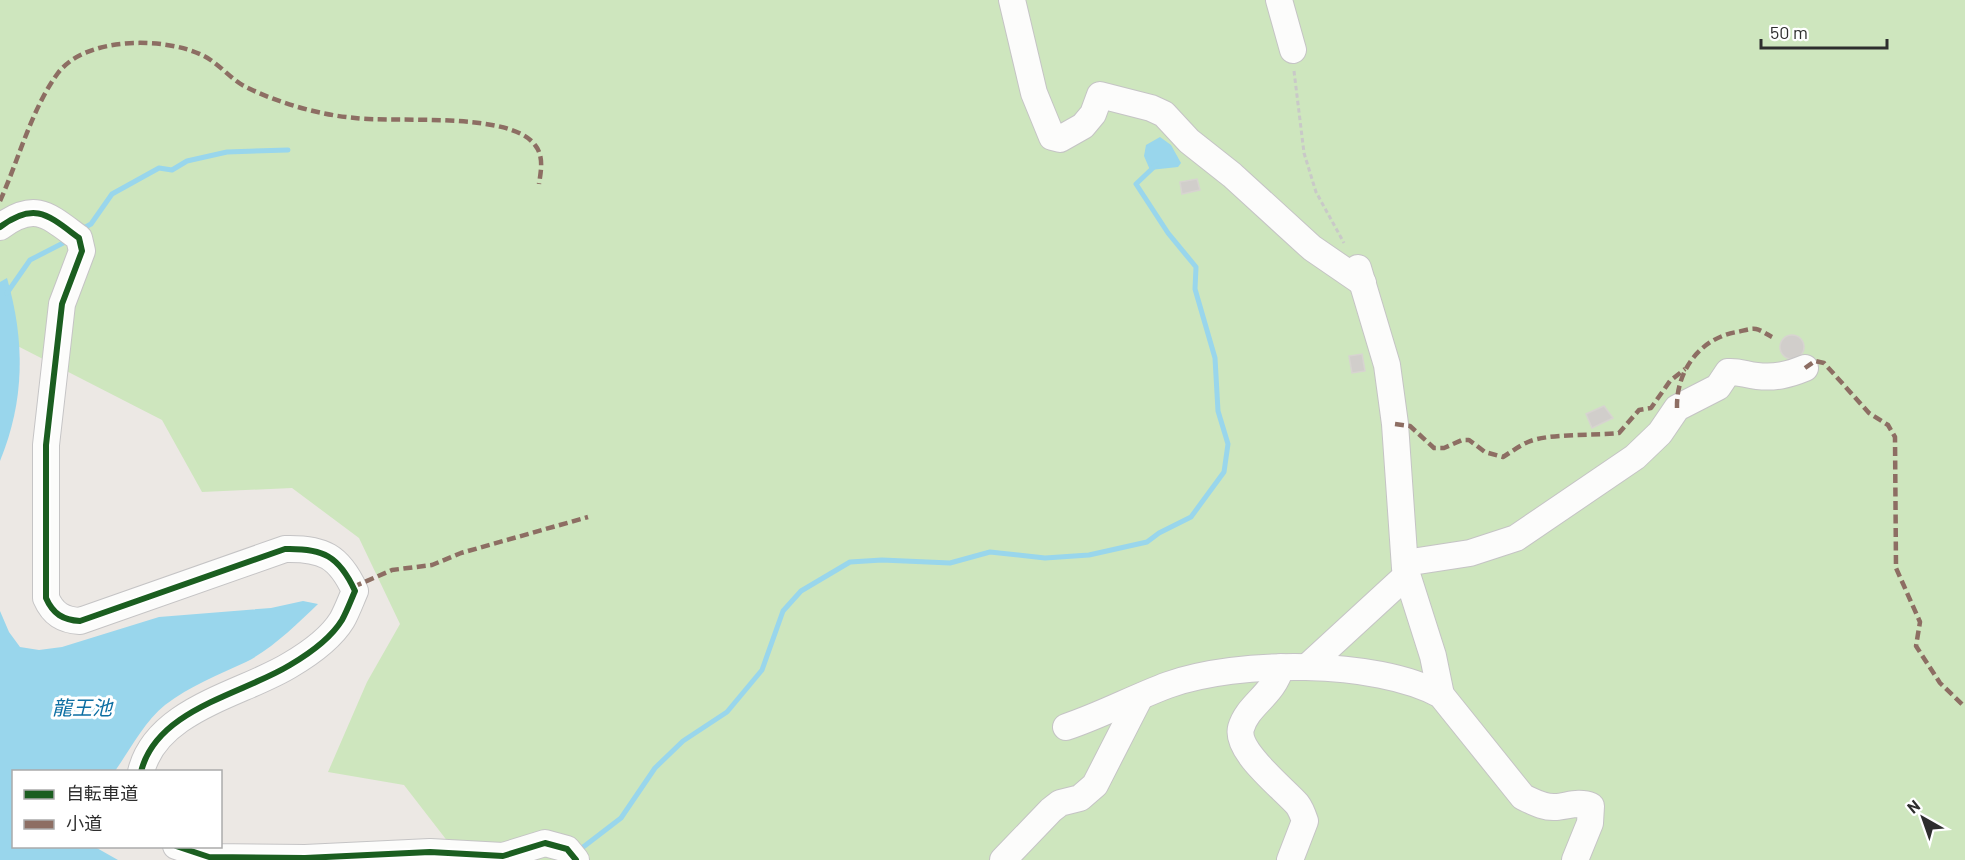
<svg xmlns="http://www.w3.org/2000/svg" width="1965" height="860" font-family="Barlow,'Noto Sans JP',sans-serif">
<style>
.green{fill:#cee6be}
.water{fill:#99d6ec}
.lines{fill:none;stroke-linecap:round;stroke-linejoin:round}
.stream{stroke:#99d6ec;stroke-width:5}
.building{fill:#d1cecb;stroke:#d7d4d0;stroke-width:1.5}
.minor-casing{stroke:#c5c4c5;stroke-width:28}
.path{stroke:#c9c9c8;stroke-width:3;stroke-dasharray:4.5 3;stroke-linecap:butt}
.minor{stroke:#fcfcfb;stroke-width:26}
.quiet{stroke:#8d6e63;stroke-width:4.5;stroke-dasharray:9 4.5;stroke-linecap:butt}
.cycleway-casing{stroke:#fff;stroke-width:10}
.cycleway{stroke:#1b5e20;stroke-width:6}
.labels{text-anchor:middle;stroke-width:6;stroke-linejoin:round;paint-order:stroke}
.water-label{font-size:20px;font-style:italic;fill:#0d6fa3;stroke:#fff}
</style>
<rect width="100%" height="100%" fill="#ece8e4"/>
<polygon class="green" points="0,0 1965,0 1965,860 462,860 404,785 328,772 367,682 400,624 359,538 292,488 202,492 162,420 0,337"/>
<g class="water">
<polygon points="1160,137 1171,145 1181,163 1178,167 1150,170 1144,156 1146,145"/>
<path d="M7,278C25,341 25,400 0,461V282Z"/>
<path d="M303,601L318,604C297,624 272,649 246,662C218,675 190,686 165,705C144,722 130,750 115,771L14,772V846L95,847L118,860H0V611L9,632L20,647L39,650L62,647L159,617L271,608Z"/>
</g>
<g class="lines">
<g class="stream">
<polyline points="80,230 91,224 112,194 159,168 172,170 187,161 227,152 288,150"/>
<polyline points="7,293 30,260 69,240"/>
<polyline points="578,851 621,818 655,768 683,741 727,712 762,670 783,611 801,591 850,562 882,560 950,563 990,552 1045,558 1089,555 1147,542 1159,533 1191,517 1224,472 1228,444 1218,411 1215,358 1195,289 1196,267 1168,233 1136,184 1156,165"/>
</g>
</g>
<g class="building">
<polygon points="1197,179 1200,190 1182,194 1180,182"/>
<circle cx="1792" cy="347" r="12"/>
<polygon points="1362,354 1365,371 1352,373 1349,356"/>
<polygon points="1604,406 1613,418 1592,428 1586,414"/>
</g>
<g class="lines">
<defs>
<g id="minor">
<polyline points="1012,0 1034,93 1052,137 1060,139 1083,126 1093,114 1100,95 1151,108 1164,114 1189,141 1232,175 1312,248 1363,283"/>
<polyline points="1279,0 1293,50"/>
<path d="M0,227C35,201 48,215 79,238L82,251L62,304L46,445V598C53,614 63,620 80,621L285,549C323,548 339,556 355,591C351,600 347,611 342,620C331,638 307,655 290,665C243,694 156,709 141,772"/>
<polyline points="1358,268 1387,365 1395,424 1405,568 1433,656 1441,695"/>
<path d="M1405,563L1470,553L1516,538L1635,457L1660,433L1677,408L1718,387L1728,372C1739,371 1746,375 1757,376C1775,378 1788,375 1805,368"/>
<polyline points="1308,666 1407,575"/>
<path d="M1281,667C1273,696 1248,704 1241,728C1235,751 1283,788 1297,804C1301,809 1303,815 1305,821L1290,860"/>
<path d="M1066,727C1102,715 1133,698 1168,685C1238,660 1375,659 1441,695L1523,797C1534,802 1544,808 1556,807C1568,806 1579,801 1591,806L1590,823L1575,860"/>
<polyline points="176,846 209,857 305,858 430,852 503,856 545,843 567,849 576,860"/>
<polyline points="1003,860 1051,810 1060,803 1080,798 1095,785 1140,697"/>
</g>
</defs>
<use href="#minor" class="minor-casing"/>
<polyline class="path" points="1294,71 1304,153 1316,192 1344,243"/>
<use href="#minor" class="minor"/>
<g class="quiet">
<path d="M0,201C19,159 31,110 58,73C86,36 165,37 202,55C219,63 230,79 246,87C278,103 320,115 355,118C396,123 510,111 535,145C544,156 541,171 539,184"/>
<polyline points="1805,368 1815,361 1824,363 1869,413 1888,425 1895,437 1896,568 1920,622 1916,646 1940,683 1965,707"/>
<path d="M1677,408C1676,371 1700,338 1737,332C1743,331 1750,328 1756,329C1761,330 1768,335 1772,337"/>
<path d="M1395,424L1410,426L1434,448H1444L1462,440H1469L1485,452L1503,457C1511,452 1519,446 1528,442C1548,433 1594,436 1619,433L1639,410L1651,408L1670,381L1685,369"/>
<polyline points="353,587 392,570 432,565 461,553 588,517"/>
</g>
<defs>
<g id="cycleway">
<path d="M0,227C35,201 48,215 79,238L82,251L62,304L46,445V598C53,614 63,620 80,621L285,549C323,548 339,556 355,591C351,600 347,611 342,620C331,638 307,655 290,665C243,694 156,709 141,772"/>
<polyline points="176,846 209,857 305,858 430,852 503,856 545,843 567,849 576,860"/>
</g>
</defs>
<use href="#cycleway" class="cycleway-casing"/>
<use href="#cycleway" class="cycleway"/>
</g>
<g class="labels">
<g class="water-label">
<text x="82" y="715">龍王池</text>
</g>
</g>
<rect x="12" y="770" width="210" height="78" fill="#ffffff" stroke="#ababab" stroke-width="1.5"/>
<rect x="24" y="790" width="30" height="9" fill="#1b5e20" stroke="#ababab" stroke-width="1.5"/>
<text x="66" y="800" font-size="18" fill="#2e2e2e">自転車道</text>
<rect x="24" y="820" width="30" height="9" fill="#8d6e63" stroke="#ababab" stroke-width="1.5"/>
<text x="66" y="830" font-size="18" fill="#2e2e2e">小道</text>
<g transform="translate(1923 818) rotate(320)" stroke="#ffffff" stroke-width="4.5" paint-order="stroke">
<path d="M0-4.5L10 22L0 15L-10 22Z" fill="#2e2e2e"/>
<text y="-9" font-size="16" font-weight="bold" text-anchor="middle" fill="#2e2e2e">N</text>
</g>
<path d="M1761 39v9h126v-9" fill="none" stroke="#2e2e2e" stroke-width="3"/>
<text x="1770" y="39" font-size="18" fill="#2e2e2e" stroke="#ffffff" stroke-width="4.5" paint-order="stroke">50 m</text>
</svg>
